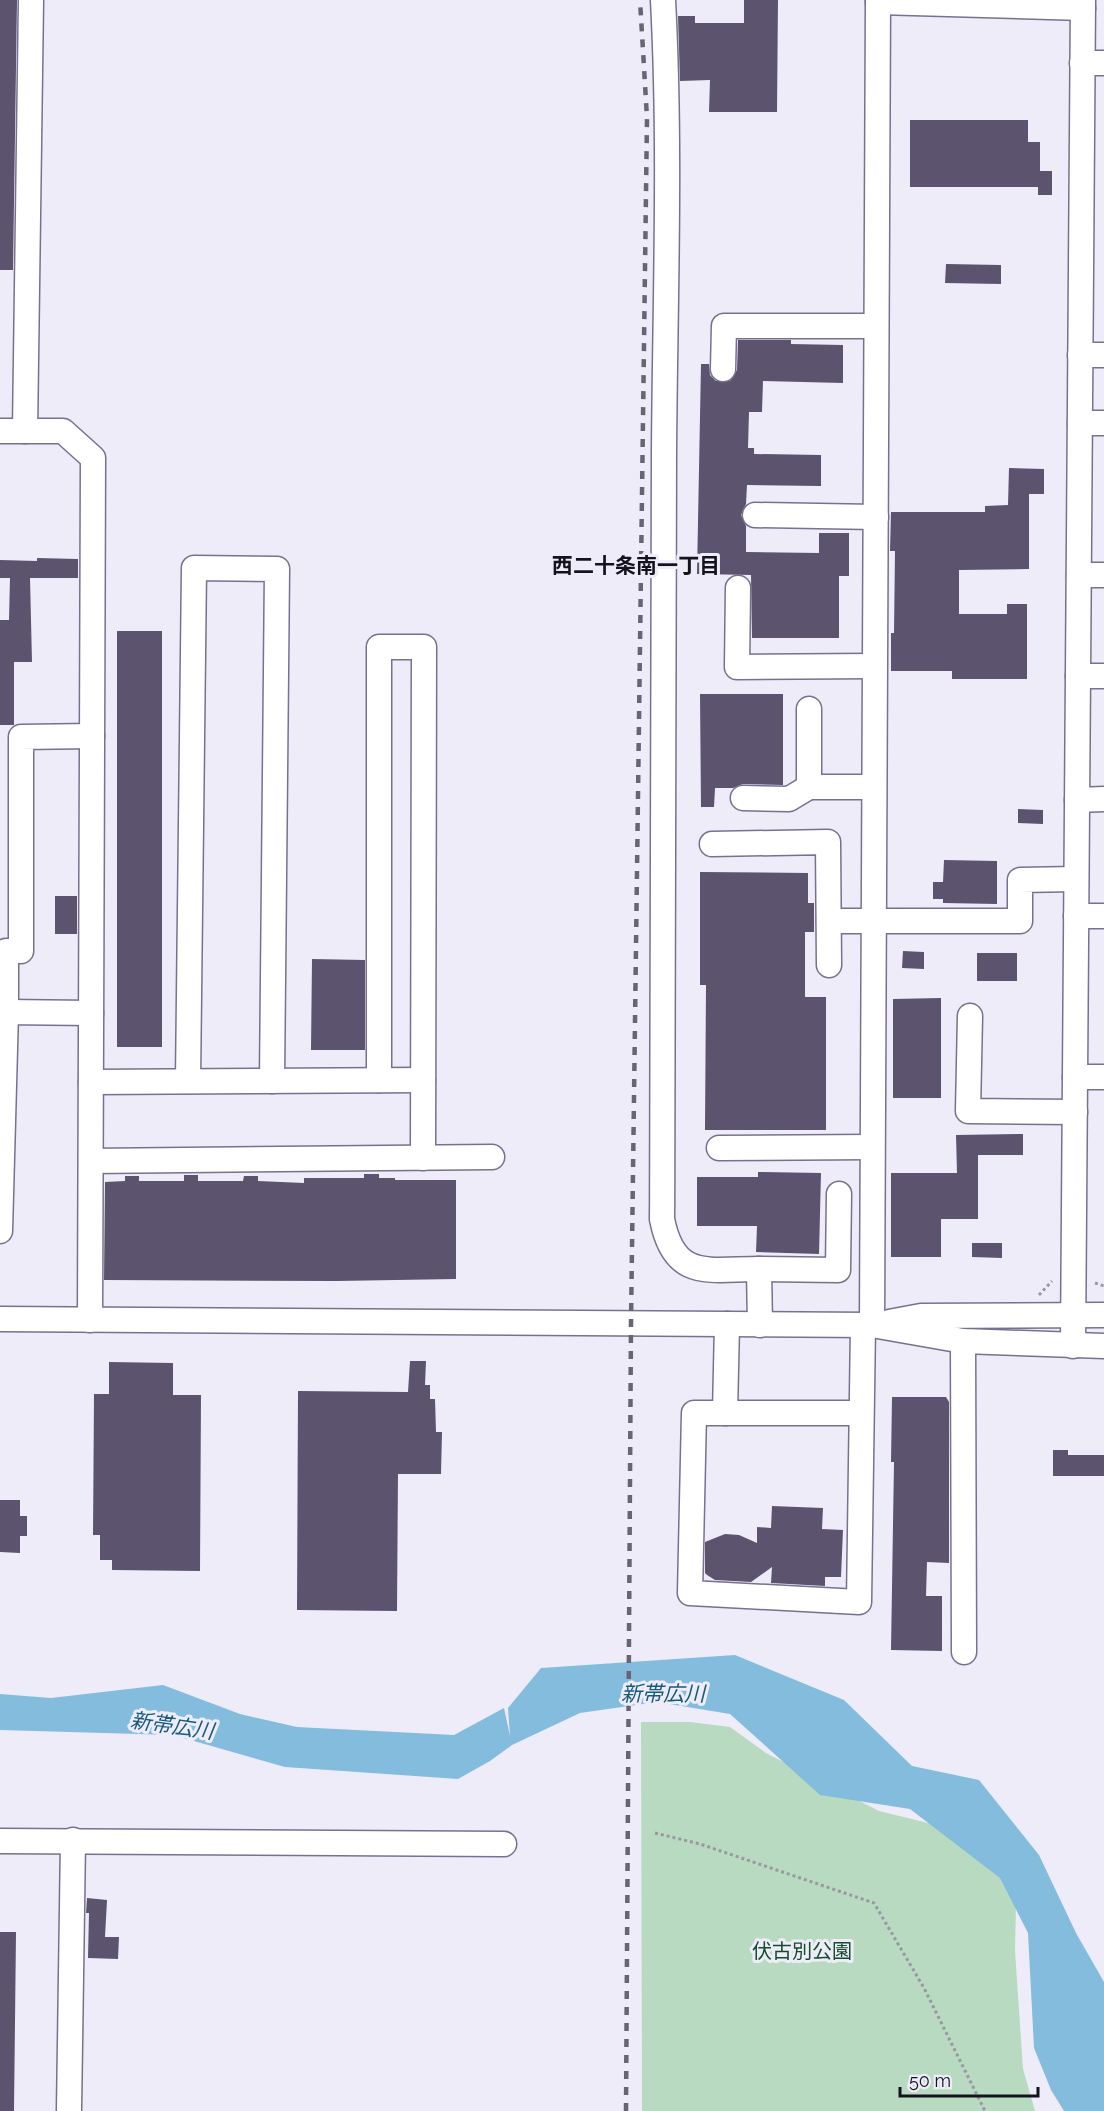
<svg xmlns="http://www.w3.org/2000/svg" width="1104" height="2111" font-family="Raleway,'Noto Sans JP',sans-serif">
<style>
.green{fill:#b7dac0}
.water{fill:#84bcde}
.building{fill:#5c536f}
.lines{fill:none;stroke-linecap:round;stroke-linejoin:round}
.minor-casing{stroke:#77718f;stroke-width:27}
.path{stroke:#9a97a4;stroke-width:3;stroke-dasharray:3 3;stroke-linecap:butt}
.minor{stroke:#fff;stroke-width:24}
.rail{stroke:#686572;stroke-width:4.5;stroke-dasharray:8 8;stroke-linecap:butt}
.labels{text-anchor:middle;stroke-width:6;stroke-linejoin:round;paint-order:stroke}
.park-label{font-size:20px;fill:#134e2b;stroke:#efecfa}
.neighbourhood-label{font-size:21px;font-weight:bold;fill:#14121d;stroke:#efecfa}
.water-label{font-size:21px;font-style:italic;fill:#165a7c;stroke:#efecfa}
</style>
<rect width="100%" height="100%" fill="#efecfa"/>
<polygon class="green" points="641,1722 690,1722 730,1727 766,1753 879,1811 928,1823 988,1848 1016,1903 1015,1951 1023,2069 1035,2111 642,2111"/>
<polygon class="water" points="735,1655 844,1700 912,1766 979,1780 1039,1855 1076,1933 1104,1982 1104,2111 1064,2111 1051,2090 1034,2048 1028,1933 1000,1878 910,1809 820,1795 730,1714 657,1702 580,1713 512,1745 490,1761 458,1779 285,1767 173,1735 0,1730 0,1694 51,1698 163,1685 240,1714 297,1727 454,1735 504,1708 510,1736 508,1708 541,1668"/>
<g class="building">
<polygon points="0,0 17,0 13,270 0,270"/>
<polygon points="744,0 778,0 777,112 709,112 710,80 680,81 678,16 695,16 695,23 744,23"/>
<polygon points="910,120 1028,120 1028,142 1040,142 1040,171 1052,171 1052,195 1038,195 1038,187 910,187"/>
<polygon points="946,264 1001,265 1001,284 945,283"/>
<polygon points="738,340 791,340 791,344 843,345 843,383 763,381 762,412 749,412 748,448 754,448 754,454 821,455 821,486 747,485 746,504 741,515 746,526 746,552 819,553 819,533 849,533 849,576 839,576 839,638 752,638 751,575 697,574 701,364 709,364 710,375 716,381 730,381 737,370"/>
<polygon points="1009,468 1044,469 1044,494 1029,494 1029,569 959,570 959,614 1007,614 1007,604 1027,604 1027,679 952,679 952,671 891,671 891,633 894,633 895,551 890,551 891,512 985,512 985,506 1008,505"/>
<polygon points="37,558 78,559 78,578 30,578 32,662 14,662 14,725 0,725 0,620 9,620 10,578 0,578 0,560 37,561"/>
<rect x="117" y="631" width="45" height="416"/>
<polygon points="700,694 783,694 783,785 743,784 733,788 715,788 714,807 701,807"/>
<polygon points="1018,809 1043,810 1043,824 1018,823"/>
<polygon points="944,860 997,861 997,904 943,903 943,899 933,899 933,882 943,882"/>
<polygon points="700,872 808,873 808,903 814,903 814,932 805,932 805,997 826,997 826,1130 705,1130 706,985 700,985"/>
<rect x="55" y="896" width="22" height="38"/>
<polygon points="903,951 924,952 924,969 902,968"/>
<rect x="977" y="953" width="40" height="28"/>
<polygon points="312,959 365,960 365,1050 311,1050"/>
<polygon points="941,998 941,1098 893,1098 893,999"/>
<polygon points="1023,1134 1023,1155 978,1155 978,1219 941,1219 941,1257 891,1257 891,1173 957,1173 956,1135"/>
<polygon points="758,1172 821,1173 819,1254 756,1252 757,1226 697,1226 697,1177 758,1177"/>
<polygon points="364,1174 379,1174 379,1178 395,1178 395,1180 456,1180 456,1279 336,1281 104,1280 105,1182 125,1181 125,1176 139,1176 139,1181 184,1181 184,1175 198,1175 198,1181 243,1181 244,1176 258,1176 258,1181 304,1183 304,1178 364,1178"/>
<polygon points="972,1243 1002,1243 1002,1258 972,1257"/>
<polygon points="410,1361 426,1361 425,1385 430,1385 430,1399 435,1399 436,1432 442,1432 441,1474 398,1474 397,1611 297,1610 298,1391 408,1392"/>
<polygon points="109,1362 173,1363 173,1395 201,1395 200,1571 112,1570 112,1560 100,1560 100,1535 93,1535 94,1394 109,1394"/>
<polygon points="892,1397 946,1397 949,1402 949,1563 927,1562 926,1596 942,1596 942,1651 891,1650 894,1462 891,1462"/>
<polygon points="1053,1450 1068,1450 1068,1455 1104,1455 1104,1476 1053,1476"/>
<polygon points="0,1500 20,1500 20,1516 27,1516 27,1536 20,1536 20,1553 0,1552"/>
<polygon points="772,1506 823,1508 822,1529 843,1530 841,1577 825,1577 825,1586 771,1583 772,1567 751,1582 715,1580 707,1575 705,1573 705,1542 725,1534 739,1535 757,1543 757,1527 771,1528"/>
<polygon points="87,1898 107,1900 105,1937 119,1937 118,1959 88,1958 89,1913 86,1913"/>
<polygon points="0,1932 16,1932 14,2111 0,2111"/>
</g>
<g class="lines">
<defs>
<g id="minor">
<path d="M663,0C671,151 665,302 664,453C663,709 664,964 662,1219C674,1281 708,1269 759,1269L760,1325"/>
<polyline points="878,2 1083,8"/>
<polyline points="1082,63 1104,63"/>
<polyline points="1080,355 1104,355"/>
<polyline points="723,369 724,326 876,326"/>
<polyline points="1080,423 1104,423"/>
<polyline points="0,431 63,431 93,458 90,1320"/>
<polyline points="25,431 31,0"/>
<polyline points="755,515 876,517"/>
<polyline points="1079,575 1104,575"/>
<polyline points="738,588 737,667 874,666"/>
<polyline points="1078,676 1104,676"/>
<polyline points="809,709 809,787 873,787"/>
<polyline points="743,798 789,799 809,787"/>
<polyline points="1077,800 1104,799"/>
<polyline points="712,844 828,842 829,965"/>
<polyline points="1076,916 1104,916"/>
<polyline points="829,921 1020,921 1020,880 1076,879"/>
<polyline points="6,1012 6,951 21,951 21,737 92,736"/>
<polyline points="970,1016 968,1111 1075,1112"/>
<polyline points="1075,1077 1104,1077"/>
<polyline points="379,1080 379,647 424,647 423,1158"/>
<polyline points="188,1081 194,568 277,569 272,1081"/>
<polyline points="91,1082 423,1080"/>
<polyline points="719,1148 872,1147"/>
<polyline points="91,1161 492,1157"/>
<polyline points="0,1231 6,1012 91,1013"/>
<polyline points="759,1269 838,1270 839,1194"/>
<polyline points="0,1319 872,1325 963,1341 1104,1346"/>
<polyline points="889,1322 921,1316 1104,1315"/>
<polyline points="727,1324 725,1413 861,1413"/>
<polyline points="872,1325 878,0"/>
<polyline points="963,1341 964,1652"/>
<polyline points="1073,1346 1083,0"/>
<polyline points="725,1413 694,1413 690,1593 859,1602 863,1325"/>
<polyline points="0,1841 504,1844"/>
<polyline points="69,2111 73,1840"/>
</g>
</defs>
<use href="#minor" class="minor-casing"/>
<g class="path">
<polyline points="1095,1283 1104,1286"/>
<polyline points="1039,1295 1052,1281"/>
<polyline points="655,1833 700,1844 874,1903 924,1988 985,2111"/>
</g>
<use href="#minor" class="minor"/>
<polyline class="rail" points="626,2111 631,1323 647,118 640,0"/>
</g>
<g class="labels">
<g class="park-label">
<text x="802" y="1958">伏古別公園</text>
</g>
<g class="neighbourhood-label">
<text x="636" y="573">西二十条南一丁目</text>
</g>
<g class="water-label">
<text x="663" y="1701">新帯広川</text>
<text transform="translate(172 1726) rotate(8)" y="7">新帯広川</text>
</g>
</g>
<path d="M900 2087v9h138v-9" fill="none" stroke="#14121d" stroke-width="3"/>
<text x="909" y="2087" font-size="18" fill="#14121d" stroke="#efecfa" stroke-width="4.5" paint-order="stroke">50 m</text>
</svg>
